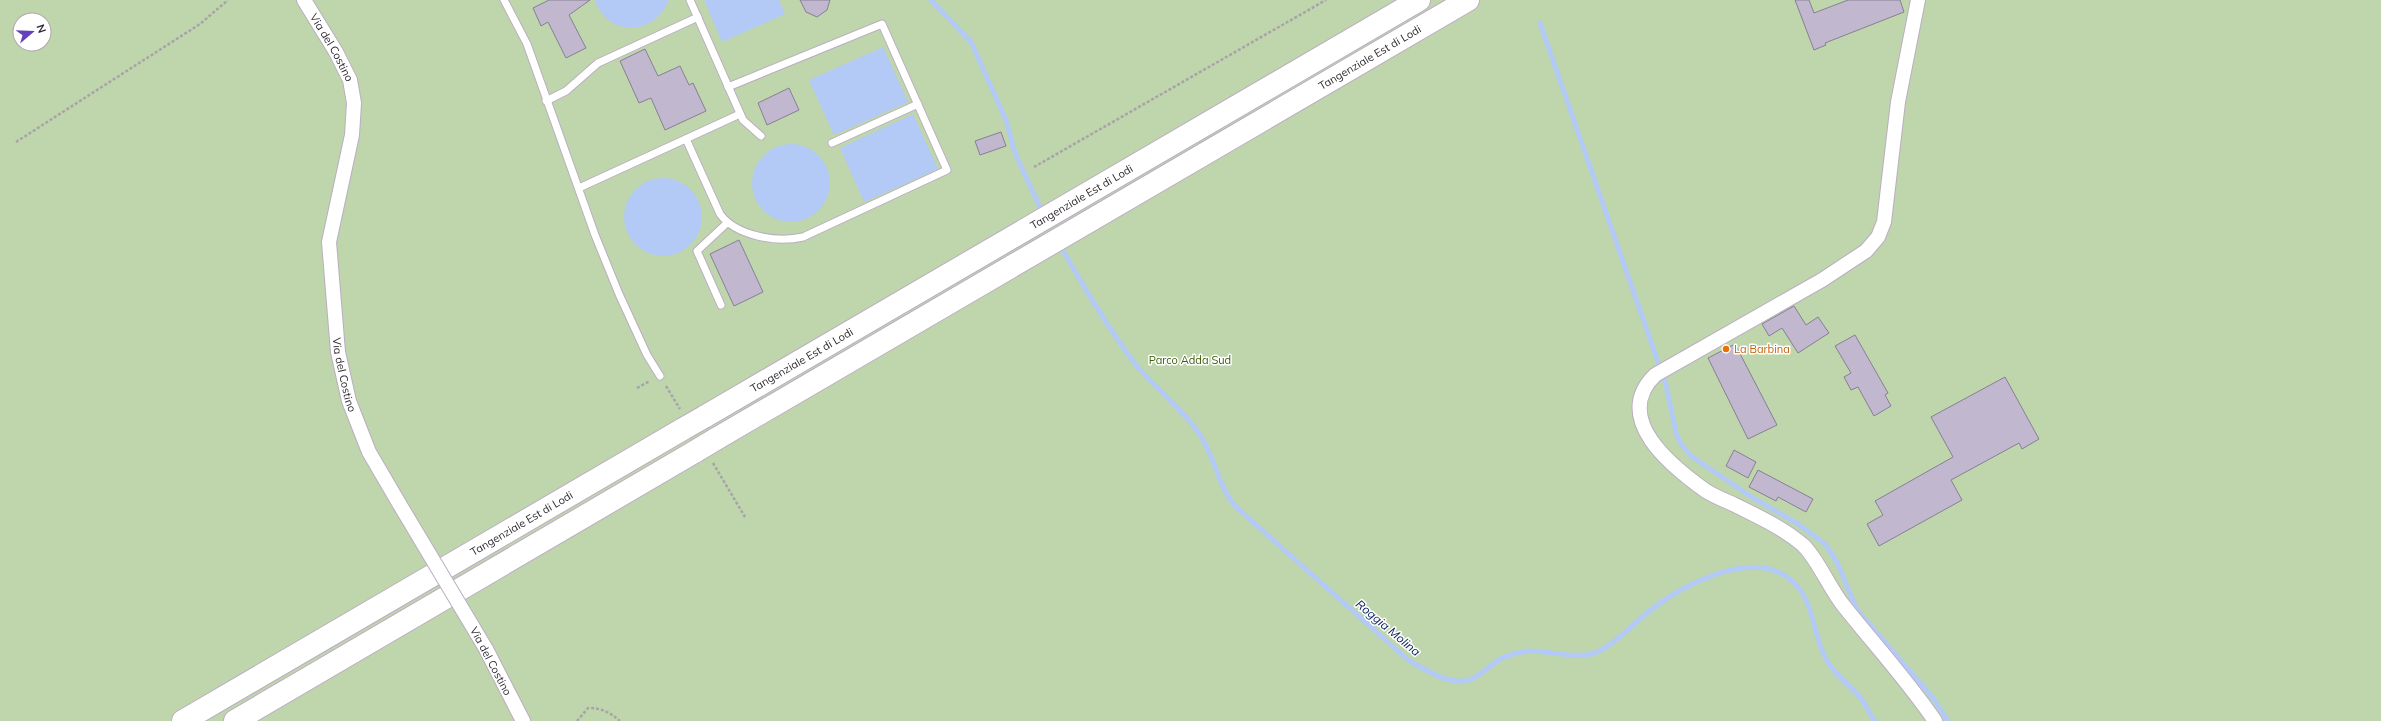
<svg xmlns="http://www.w3.org/2000/svg" width="2381" height="721" font-family="Mulish,sans-serif">
<style>
.green{fill:#bfd6ac;fill-rule:evenodd}
.water{fill:#b3c9f6}
.lines{fill:none;stroke-linecap:round;stroke-linejoin:round}
.stream{stroke:#b3c9f6;stroke-width:5}
.building{fill:#c1b8cf;stroke:#877f94}
.service-casing{stroke:#bbadc2;stroke-width:9}
.minor-casing{stroke:#bbadc2;stroke-width:16}
.trunk-casing{stroke:#bbadc2;stroke-width:24}
.path{stroke:#a7a3a8;stroke-width:2.5;stroke-dasharray:3 2;stroke-linecap:butt}
.service{stroke:#fff;stroke-width:7}
.minor{stroke:#fff;stroke-width:14}
.trunk{stroke:#fff;stroke-width:22}
.minor-bridge-casing{stroke:#bbadc2;stroke-width:16;stroke-linecap:butt}
.trunk-bridge-casing{stroke:#bbadc2;stroke-width:24;stroke-linecap:butt}
.minor-bridge{stroke:#fff;stroke-width:14}
.trunk-bridge{stroke:#fff;stroke-width:22}
.food-dot{fill:#e8710a;stroke:#fff;stroke-width:1.5}
.labels{text-anchor:middle;stroke-width:3;stroke-linejoin:round;paint-order:stroke}
.street-label{font-size:11px;fill:#2f2931;stroke:#fff}
.food-label{font-size:11px;fill:#c56008;stroke:#fff;text-anchor:start}
.park-label{font-size:11px;fill:#395c06;stroke:#fff}
.water-label{font-size:12px;font-style:italic;fill:#0d2563;stroke:#fff}
</style>
<rect width="100%" height="100%" fill="#fbf8fc"/>
<path class="green" d="M0,0H2381V721H0ZM20,20H44V44H20Z"/>
<g class="water">
<path d="M595,0H669C655,36 607,38 595,0Z"/>
<polygon points="704,0 779,0 785,14 722,42"/>
<polygon points="883,47 908,102 834,135 809,80"/>
<polygon points="913,114 938,169 864,202 840,148"/>
<circle cx="791" cy="183" r="39"/>
<circle cx="663" cy="217" r="39"/>
</g>
<g class="lines">
<g class="stream">
<polyline points="931,0 971,42 1006,120 1015,153 1043,214"/>
<polyline points="1540,23 1666,385 1676,433 1681,444 1691,456 1753,498 1798,524 1825,544 1837,562 1857,610 1933,698 1948,721"/>
<path d="M1059,244C1083,285 1107,327 1136,365C1155,388 1180,407 1198,432C1215,455 1217,485 1236,507L1408,660C1425,669 1444,683 1464,681C1479,679 1488,666 1500,659C1509,655 1519,652 1529,651C1552,650 1580,662 1601,650C1618,641 1633,624 1648,612C1681,586 1747,550 1787,577C1813,594 1812,629 1824,655C1831,672 1847,682 1859,696C1865,703 1869,713 1875,721"/>
</g>
</g>
<g class="building">
<polygon points="549,0 590,0 569,15 586,48 566,58 548,22 541,26 533,8"/>
<polygon points="800,0 830,0 827,10 817,17 806,12"/>
<polygon points="1795,0 1809,0 1814,13 1848,0 1900,0 1904,12 1825,43 1826,45 1814,50"/>
<polygon points="645,49 658,76 680,66 689,85 693,83 706,111 665,130 651,98 639,103 620,61"/>
<polygon points="789,88 799,110 767,125 758,103"/>
<polygon points="1001,132 1006,146 980,155 975,141"/>
<polygon points="739,240 763,292 734,306 710,254"/>
<polygon points="1794,306 1806,325 1818,317 1829,333 1798,353 1782,328 1769,336 1762,324"/>
<polygon points="1855,335 1888,393 1885,395 1891,406 1874,416 1858,387 1851,390 1844,377 1851,373 1835,346"/>
<polygon points="1735,344 1777,425 1748,439 1708,358"/>
<polygon points="2005,377 2039,439 2022,449 2019,443 1951,480 1962,500 1879,546 1867,524 1883,515 1875,501 1953,457 1931,417"/>
<polygon points="1734,450 1756,462 1748,478 1726,466"/>
<polygon points="1758,470 1813,499 1806,512 1778,497 1776,501 1749,487"/>
</g>
<g class="lines">
<defs>
<g id="service">
<polyline points="504,0 527,44 595,235 619,294 647,355 660,376"/>
<polyline points="690,0 743,120 761,136"/>
<polyline points="546,101 566,91 598,63 698,17"/>
<path d="M686,139L720,214C736,236 777,243 803,237L947,170L882,24L728,87"/>
<polyline points="832,143 918,104"/>
<polyline points="579,188 740,114"/>
<polyline points="721,305 697,251 727,223"/>
</g>
<g id="minor">
<path id="s1" d="M304,0L336,52L350,80L354,103L352,135L329,242L338,352L349,401L369,452L400,505"/>
<path d="M1918,0L1898,102L1884,222L1878,237L1866,251L1822,280L1655,375C1611,418 1671,466 1706,491C1714,496 1724,500 1733,504C1757,516 1782,527 1803,545C1817,558 1830,589 1843,605C1874,644 1907,680 1935,721"/>
<polyline points="486,649 523,721"/>
</g>
<g id="trunk">
<path id="s2" d="M704,417L1419,0"/>
<path id="s3" d="M716,439L1468,0"/>
<path id="s4" d="M183,721L683,429"/>
<polyline points="235,721 696,451"/>
</g>
</defs>
<use href="#service" class="service-casing"/>
<use href="#minor" class="minor-casing"/>
<use href="#trunk" class="trunk-casing"/>
<g class="path">
<polyline points="16,142 200,24 228,0"/>
<polyline points="1034,167 1326,0"/>
<polyline points="666,386 680,409"/>
<polyline points="637,388 650,381"/>
<polyline points="713,463 745,517"/>
<path d="M577,721L588,708C602,708 609,712 620,721"/>
</g>
<use href="#service" class="service"/>
<use href="#minor" class="minor"/>
<use href="#trunk" class="trunk"/>
<defs>
<polyline id="minor-bridge" points="400,505 486,649"/>
<g id="trunk-bridge">
<polyline points="683,429 704,417"/>
<polyline points="696,451 716,439"/>
</g>
</defs>
<use href="#minor-bridge" class="minor-bridge-casing"/>
<use href="#trunk-bridge" class="trunk-bridge-casing"/>
<use href="#minor-bridge" class="minor-bridge"/>
<use href="#trunk-bridge" class="trunk-bridge"/>
</g>
<circle class="food-dot" cx="1726" cy="349" r="4"/>
<g class="labels">
<g class="street-label">
<text dy="4" stroke="none"><textPath href="#s1" startOffset="55">Via del Costino</textPath></text>
<text dy="4" stroke="none"><textPath href="#s3" startOffset="757">Tangenziale Est di Lodi</textPath></text>
<text dy="4" stroke="none"><textPath href="#s2" startOffset="437">Tangenziale Est di Lodi</textPath></text>
<text dy="4" stroke="none"><textPath href="#s2" startOffset="113">Tangenziale Est di Lodi</textPath></text>
<text dy="4" stroke="none"><textPath href="#s1" startOffset="391">Via del Costino</textPath></text>
<text dy="4" stroke="none"><textPath href="#s4" startOffset="392">Tangenziale Est di Lodi</textPath></text>
<text transform="translate(491 661) rotate(62)" y="4">Via del Costino</text>
</g>
<g class="food-label">
<text x="1734" y="353">La Barbina</text>
</g>
<g class="park-label">
<text x="1190" y="364">Parco Adda Sud</text>
</g>
<g class="water-label">
<text transform="translate(1388 628) rotate(40)" y="4">Roggia Molina</text>
</g>
</g>
<g transform="translate(32 32) rotate(71)"><circle r="19" fill="#ffffff" stroke="#aca9ad"/>
<path d="M0-3L7 15L0 10L-7 15Z" fill="#6540b8"/>
<text y="-6" font-size="11" font-weight="bold" text-anchor="middle" fill="#2f2931">N</text>
</g>
</svg>
